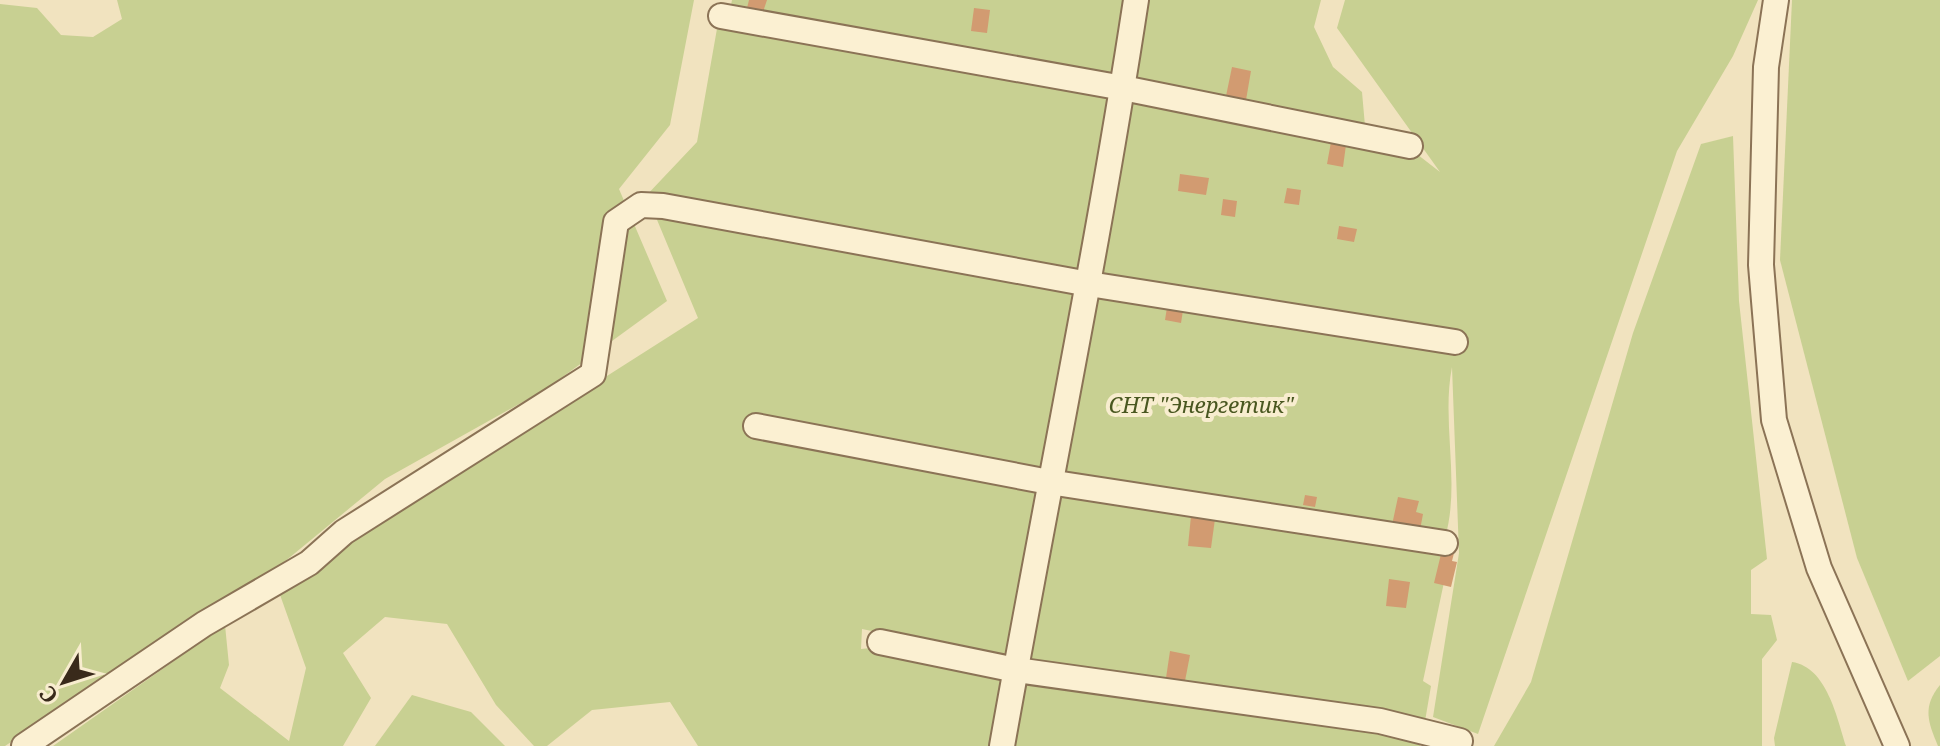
<svg xmlns="http://www.w3.org/2000/svg" width="1940" height="746" font-family="'Noto Serif',serif">
<style>
.green{fill:#c8d092}
.building{fill:#d29b71}
.lines{fill:none;stroke-linecap:round;stroke-linejoin:round}
.minor-casing{stroke:#8b7356;stroke-width:28}
.minor{stroke:#fbf0d2;stroke-width:24}
.labels{text-anchor:middle;stroke-width:8;stroke-linejoin:round;paint-order:stroke}
.park-label{font-size:22px;font-style:italic;fill:#495720;stroke:#f8edcf}
</style>
<rect width="100%" height="100%" fill="#f1e3bf"/>
<g class="green">
<polygon points="117,0 694,0 670,125 619,189 667,301 546,389 385,479 244,595 176,633 5,746 0,746 0,4 37,8 61,35 93,37 122,19"/>
<polygon points="732,0 1131,0 1082,277 644,198 697,142 718,23 730,10"/>
<polygon points="1143,0 1321,0 1314,27 1333,67 1362,92 1365,126 1131,81"/>
<path d="M1345,0H1758L1733,56L1677,151L1478,734L1433,717L1459,553L1452,367C1441,423 1461,482 1445,538L1058,476L1126,98L1413,151L1440,172L1337,28Z"/>
<polygon points="1792,0 1940,0 1940,656 1908,681 1857,558 1780,260"/>
<polygon points="1733,136 1739,301 1767,559 1751,570 1751,614 1771,615 1777,640 1762,659 1762,746 1494,746 1531,682 1633,333 1701,144"/>
<polygon points="655,215 1077,288 1044,490 1009,659 862,629 861,649 881,647 1008,676 995,746 698,746 670,702 592,710 547,746 534,746 496,705 447,624 385,617 343,653 371,698 343,746 53,746 225,625 229,665 220,688 289,741 306,668 279,592 392,513 698,318"/>
<polygon points="1054,493 1450,554 1423,681 1431,686 1424,727 1025,662"/>
<path d="M1792,662C1827,667 1837,718 1846,746H1775L1774,738Z"/>
<polygon points="1022,680 1345,722 1421,741 1420,746 1011,746"/>
<path d="M1940,685V746H1938C1928,722 1922,707 1940,685Z"/>
<polygon points="412,695 471,712 505,746 375,746"/>
</g>
<g class="building">
<polygon points="749,0 767,0 763,12 747,8"/>
<polygon points="974,8 990,10 987,33 971,31"/>
<polygon points="1232,67 1251,71 1246,100 1226,96"/>
<polygon points="1331,142 1346,145 1343,167 1327,164"/>
<polygon points="1180,174 1209,178 1206,195 1178,191"/>
<polygon points="1287,188 1301,190 1299,205 1284,203"/>
<polygon points="1223,199 1237,201 1235,217 1221,215"/>
<polygon points="1339,226 1357,229 1354,242 1337,239"/>
<polygon points="1168,301 1184,304 1181,323 1165,320"/>
<polygon points="1305,495 1317,497 1315,507 1303,505"/>
<polygon points="1398,497 1419,501 1416,512 1423,514 1420,530 1392,525"/>
<polygon points="1191,516 1215,519 1211,548 1188,546"/>
<polygon points="1442,550 1454,553 1452,561 1457,562 1451,587 1434,583"/>
<polygon points="1389,579 1410,582 1406,608 1386,606"/>
<polygon points="1170,651 1190,655 1185,681 1166,678"/>
</g>
<g class="lines">
<defs>
<g id="minor">
<polyline points="1776,0 1766,67 1761,265 1774,420 1819,568 1897,746"/>
<polyline points="721,16 1123,88 1410,146"/>
<polyline points="756,426 1049,482 1445,543"/>
<polyline points="880,642 1016,670 1380,721 1460,741"/>
<polyline points="24,746 204,624 309,563 344,532 593,374 616,222 641,205 663,206 1089,284 1455,342"/>
<path d="M1002,746C1046,497 1098,250 1136,0"/>
</g>
</defs>
<use href="#minor" class="minor-casing"/>
<use href="#minor" class="minor"/>
</g>
<g class="labels">
<g class="park-label">
<text x="1201" y="413">СНТ "Энергетик"</text>
</g>
</g>
<g transform="translate(64 682) rotate(231)" stroke="#f8edcf" stroke-width="6" paint-order="stroke">
<path d="M0-6L14 30L0 20L-14 30Z" fill="#392a1b"/>
<text y="-12" font-size="22" font-weight="bold" text-anchor="middle" fill="#392a1b">С</text>
</g>
</svg>
